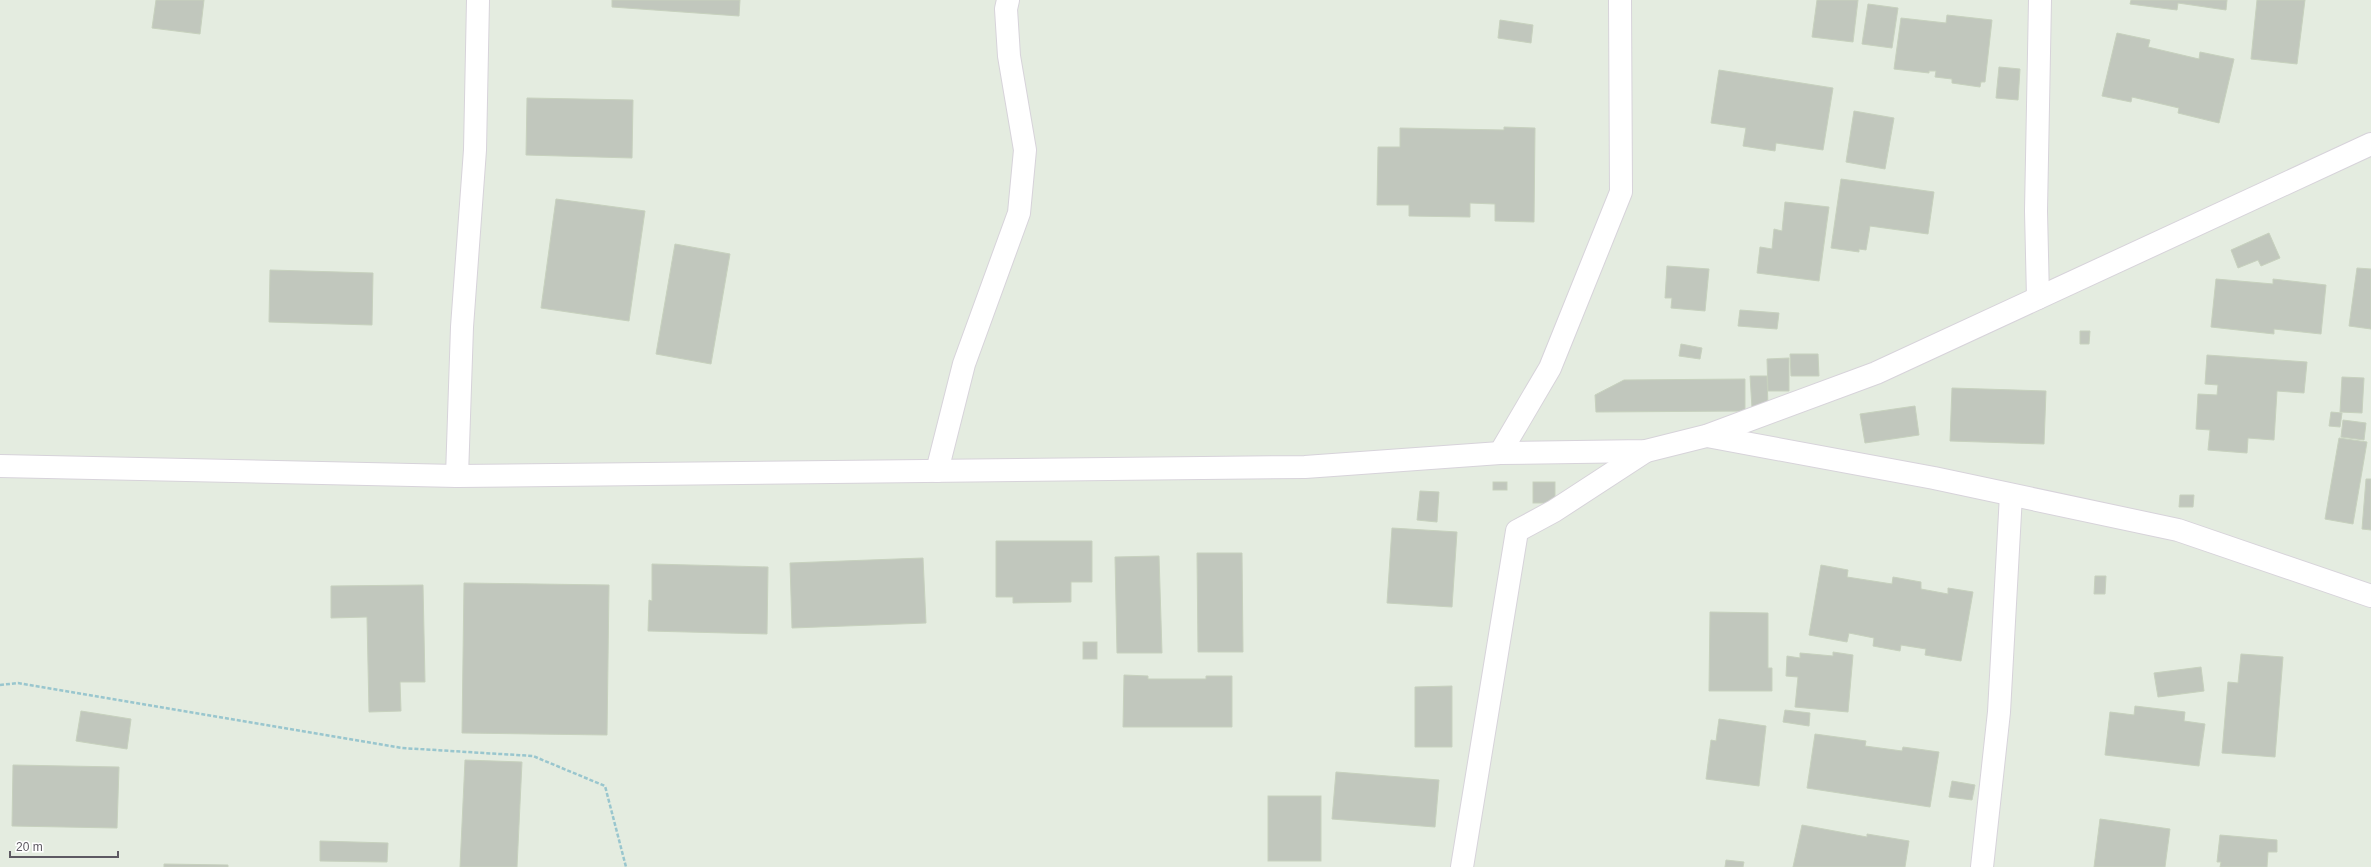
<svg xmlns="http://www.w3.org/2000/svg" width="2371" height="867" font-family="Arial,sans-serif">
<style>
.building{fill:#c1c7bd;stroke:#c7d1be}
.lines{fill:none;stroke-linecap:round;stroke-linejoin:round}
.minor-casing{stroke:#d7d3da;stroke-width:24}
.path{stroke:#99c6ce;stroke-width:2.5;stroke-dasharray:4 2;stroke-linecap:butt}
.minor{stroke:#fff;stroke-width:22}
</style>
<rect width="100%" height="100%" fill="#e4ece0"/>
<g class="building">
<polygon points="156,0 204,0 200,34 152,28"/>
<polygon points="612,0 740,0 739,16 612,7"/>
<polygon points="1817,0 1858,0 1853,42 1812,37"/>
<polygon points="2131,0 2227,0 2226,10 2178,3 2177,10 2130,4"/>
<polygon points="2257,0 2305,0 2297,64 2251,59"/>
<polygon points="1868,4 1898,8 1892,48 1862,44"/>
<polygon points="1947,15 1992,20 1985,82 1981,82 1980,87 1952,83 1952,79 1935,77 1936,71 1929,71 1929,73 1894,69 1901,18 1946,23"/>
<polygon points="1500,20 1533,25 1531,43 1498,38"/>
<polygon points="2117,33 2150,40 2148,47 2199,59 2200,52 2234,59 2219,123 2178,113 2179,108 2132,97 2131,102 2102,96"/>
<polygon points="1999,67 2020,69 2018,100 1996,98"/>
<polygon points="1719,70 1833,88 1823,150 1776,143 1775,151 1743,146 1746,128 1711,123"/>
<polygon points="527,98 633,100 632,158 526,155"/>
<polygon points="1854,111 1894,118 1885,169 1846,162"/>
<polygon points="1504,127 1535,128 1534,222 1495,221 1495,204 1470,203 1470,217 1409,216 1409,205 1377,205 1378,147 1400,147 1400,128 1504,130"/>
<polygon points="1841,179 1934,192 1928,234 1870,226 1866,250 1859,249 1859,252 1831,248"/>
<polygon points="556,199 645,211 629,321 541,308"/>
<polygon points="1785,202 1829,207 1819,281 1757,273 1760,247 1772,249 1774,229 1782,231"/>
<polygon points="2269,233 2280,258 2261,266 2258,260 2238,268 2231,250"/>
<polygon points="675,244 730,254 711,364 656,354"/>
<polygon points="1667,266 1709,269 1705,311 1671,308 1672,298 1665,298"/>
<polygon points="2357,268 2371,269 2371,329 2349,326"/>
<polygon points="270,270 373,273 372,325 269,322"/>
<polygon points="2216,279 2273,284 2273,279 2326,285 2321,334 2274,329 2274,334 2211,327"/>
<polygon points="1740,310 1779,313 1777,329 1738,326"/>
<polygon points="2080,331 2090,331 2089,344 2080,344"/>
<polygon points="1681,344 1702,348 1700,359 1679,356"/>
<polygon points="1790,354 1818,354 1819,376 1791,376"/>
<polygon points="2207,355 2307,362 2304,393 2277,391 2274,440 2248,438 2247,453 2208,450 2210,430 2196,429 2198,394 2217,395 2218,385 2205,384"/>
<polygon points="1789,358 1789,391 1768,391 1767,359"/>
<polygon points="1750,376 1767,376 1768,407 1752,408"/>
<polygon points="2342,377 2364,378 2362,413 2340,412"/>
<polygon points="1745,379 1745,411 1596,412 1595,395 1624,380"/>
<polygon points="1952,388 2046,391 2044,444 1950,441"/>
<polygon points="1915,406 1919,435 1865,443 1860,414"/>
<polygon points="2331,412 2342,413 2340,427 2329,426"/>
<polygon points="2343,420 2366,423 2364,440 2341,437"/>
<polygon points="2339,438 2367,442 2353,524 2325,519"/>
<polygon points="2366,479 2371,479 2371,530 2362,529"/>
<rect x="1493" y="482" width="14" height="8"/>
<rect x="1533" y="482" width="22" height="21"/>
<polygon points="1420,491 1439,492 1437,522 1417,520"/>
<polygon points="2180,495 2194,495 2193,507 2179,507"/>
<polygon points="1392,528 1457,532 1452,607 1387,603"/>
<polygon points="996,541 1092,541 1092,582 1071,582 1071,602 1013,603 1013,597 996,597"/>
<polygon points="1197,553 1242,553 1243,652 1198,652"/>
<polygon points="1159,556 1162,653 1117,653 1115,557"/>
<polygon points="923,558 926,623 792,628 790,563"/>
<polygon points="652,564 768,567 767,634 648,631 649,600 652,601"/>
<polygon points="1821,565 1848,570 1847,577 1892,584 1893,577 1921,582 1921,589 1948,594 1948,588 1973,592 1961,661 1925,655 1926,649 1901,645 1900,651 1873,646 1874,638 1849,633 1847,642 1809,635"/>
<polygon points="2095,576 2106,576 2105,594 2094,594"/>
<polygon points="464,583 609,585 607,735 462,733"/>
<polygon points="423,585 425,682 400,682 401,711 369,712 367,617 331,618 331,586"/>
<polygon points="1710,612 1768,613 1768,668 1772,668 1772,691 1709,691"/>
<rect x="1083" y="642" width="14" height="17"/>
<polygon points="1833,652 1853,655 1848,712 1795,707 1798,677 1786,676 1787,656 1800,658 1800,653 1833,656"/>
<polygon points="2241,654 2283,657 2275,757 2222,753 2228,682 2238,683"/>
<polygon points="2201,667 2204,691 2158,697 2154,673"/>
<polygon points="1124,675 1148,676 1148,679 1206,679 1206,676 1232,676 1232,727 1123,727"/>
<polygon points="1452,686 1452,747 1415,747 1415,687"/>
<polygon points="2135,706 2185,712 2184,721 2205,724 2199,766 2105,755 2110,712 2134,715"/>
<polygon points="1785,710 1810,713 1809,726 1783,722"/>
<polygon points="81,711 131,719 127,749 76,741"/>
<polygon points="1719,719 1766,726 1759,786 1706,779 1711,740 1716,741"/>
<polygon points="1815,734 1866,741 1865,746 1902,751 1903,747 1939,752 1930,807 1807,788"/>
<polygon points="465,760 522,762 517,867 460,867"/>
<polygon points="13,765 119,767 117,828 12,826"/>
<polygon points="1336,772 1439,780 1435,827 1332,819"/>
<polygon points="1952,781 1975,785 1972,800 1949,797"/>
<rect x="1268" y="796" width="53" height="65"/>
<polygon points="2100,819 2170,829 2165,867 2094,867"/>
<polygon points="1802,825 1867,837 1867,834 1909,841 1905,867 1793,867"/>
<polygon points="2220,835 2277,840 2277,852 2268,852 2267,867 2220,867 2221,862 2217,862"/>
<polygon points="320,841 388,843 387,862 320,861"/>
<polygon points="1726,860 1744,862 1743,867 1725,867"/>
<polygon points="164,864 228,865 228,867 164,867"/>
</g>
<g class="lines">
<defs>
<g id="minor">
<polyline points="2038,298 2036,211 2040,0"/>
<polyline points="1707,436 1934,478 2178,530 2371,596"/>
<polyline points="1500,453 1550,368 1621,192 1620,0"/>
<polyline points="0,466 457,476 1305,467 1500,453 1646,451 1706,436 1876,373 2371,144"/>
<polyline points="937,471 964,364 1019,213 1025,150 1009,56 1006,9 1008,0"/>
<polyline points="457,476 462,327 475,150 478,0"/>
<polyline points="1462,867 1517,531 1554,511 1646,451"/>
<polyline points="1982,867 1999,712 2011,495"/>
</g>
</defs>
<use href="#minor" class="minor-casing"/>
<polyline class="path" points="0,685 18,683 402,748 533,756 605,786 626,867"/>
<use href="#minor" class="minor"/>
</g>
<path d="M10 851v6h108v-6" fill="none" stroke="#5d5962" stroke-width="2"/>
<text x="16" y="851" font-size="12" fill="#5d5962" stroke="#ffffff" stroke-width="3" paint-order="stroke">20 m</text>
</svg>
